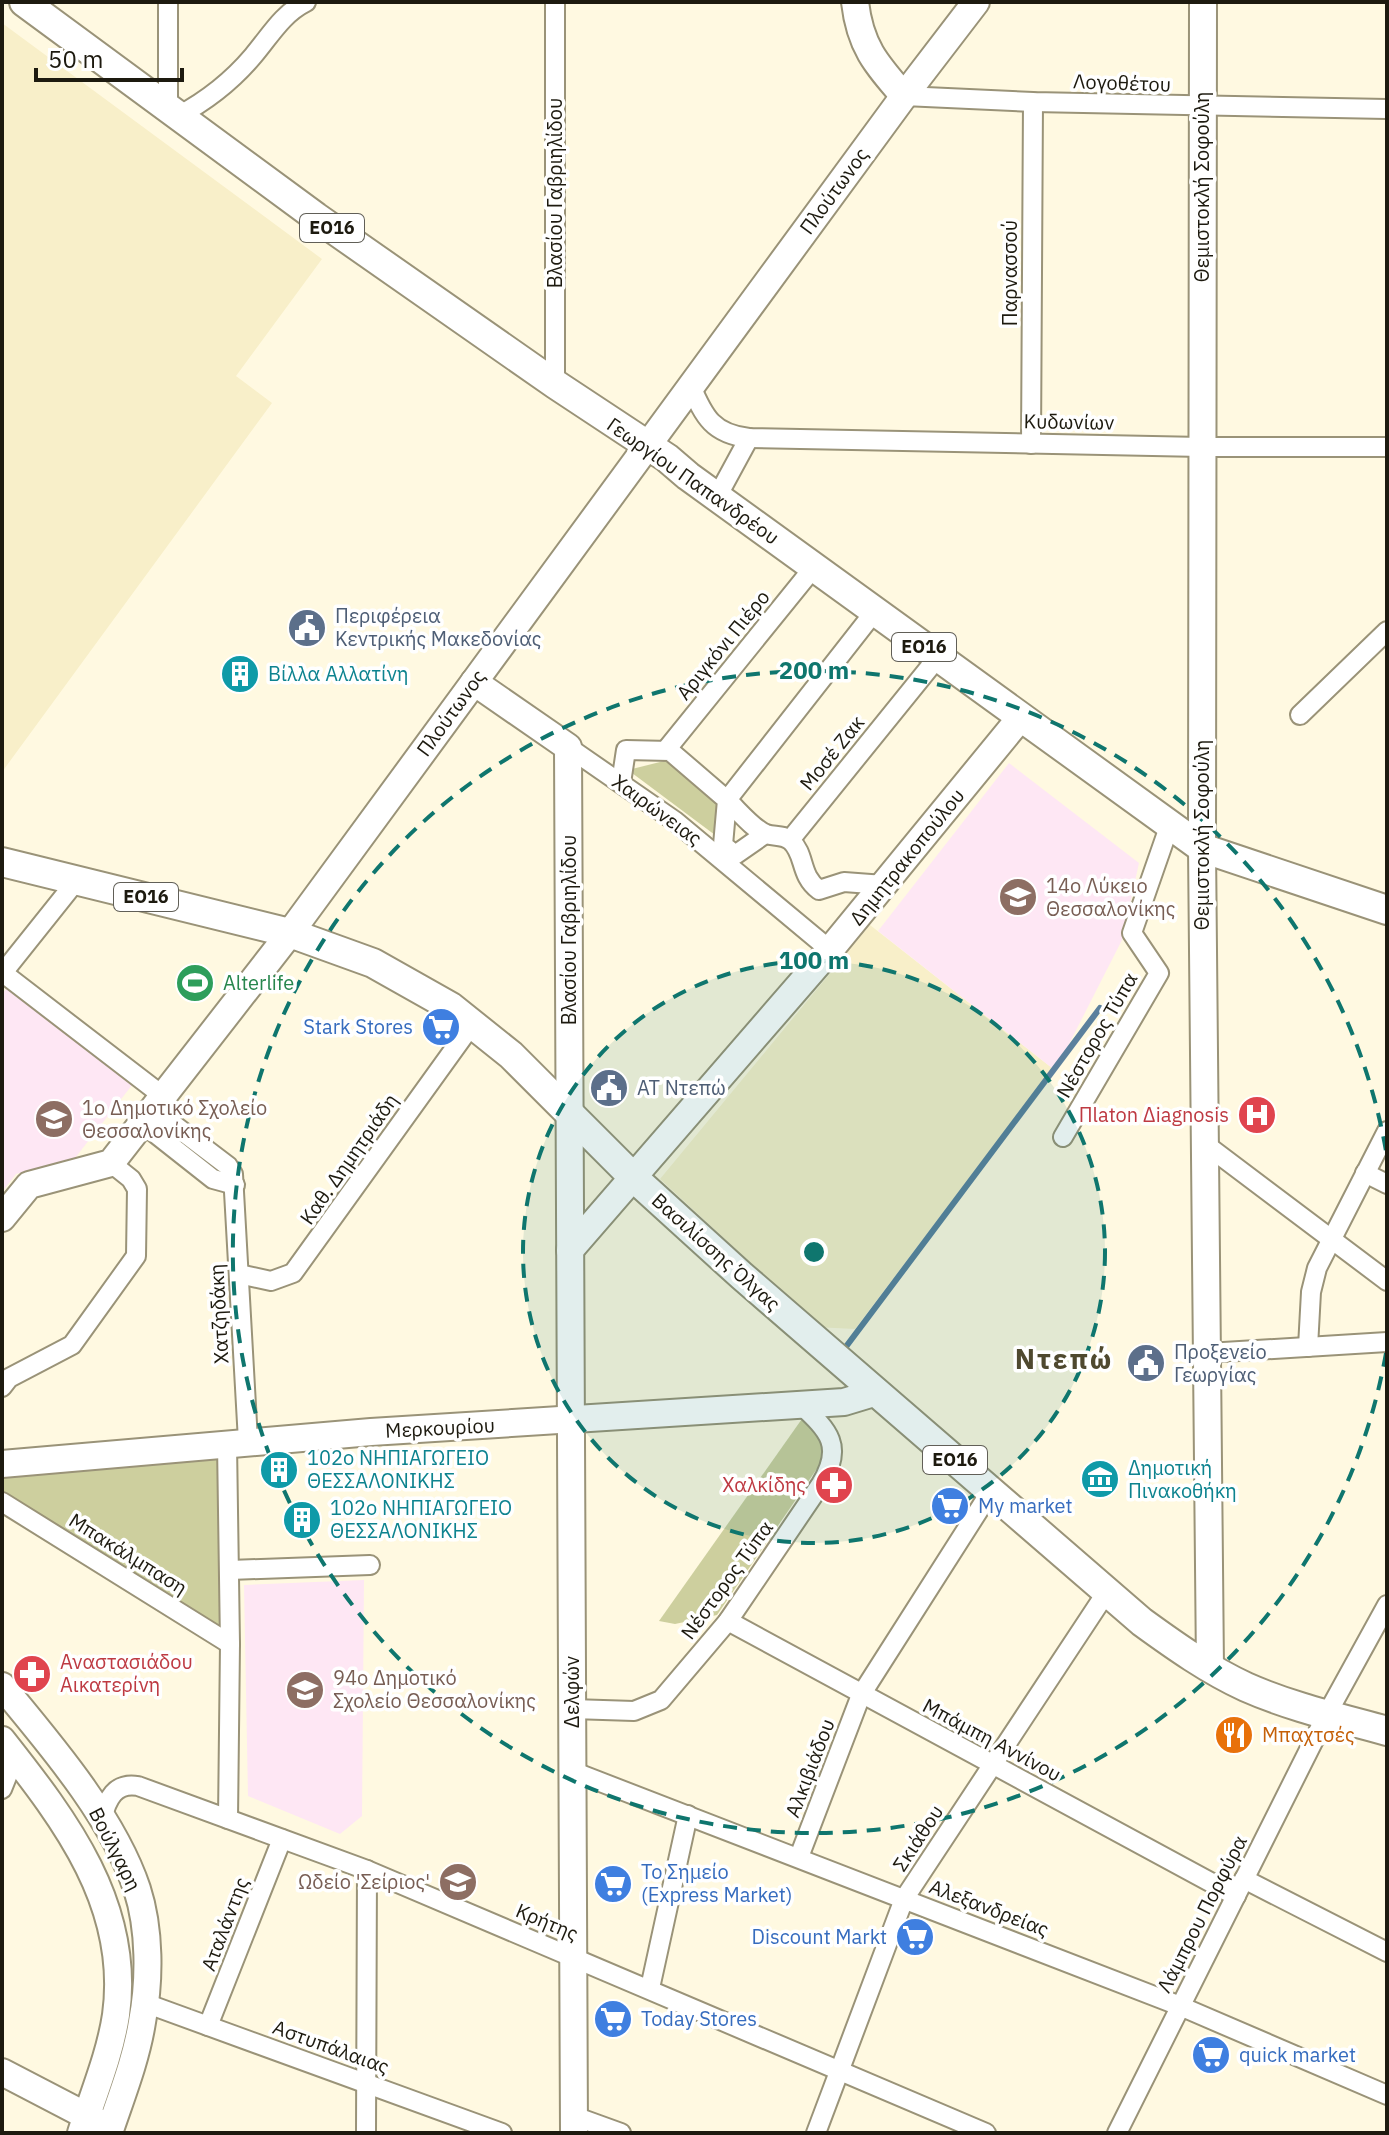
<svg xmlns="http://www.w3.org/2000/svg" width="1389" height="2135" font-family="'IBM Plex Sans',sans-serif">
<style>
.built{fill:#f8efc9}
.education{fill:#fee7f4}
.green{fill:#cdcf9e}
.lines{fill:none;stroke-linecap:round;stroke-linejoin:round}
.stream{stroke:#5b809d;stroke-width:6}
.street-casing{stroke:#9a9378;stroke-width:22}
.secondary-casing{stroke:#9a9378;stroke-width:30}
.primary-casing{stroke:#9a9378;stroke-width:32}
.street{stroke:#fff;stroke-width:18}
.secondary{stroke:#fff;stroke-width:26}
.primary{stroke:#fff;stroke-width:28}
.ring{fill:none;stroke:#0f766e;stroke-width:4;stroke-dasharray:14 10}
.labels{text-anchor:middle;stroke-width:7;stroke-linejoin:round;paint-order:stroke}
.shield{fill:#fff;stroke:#615f57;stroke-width:2}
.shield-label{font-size:18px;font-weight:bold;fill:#1d1a0f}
.street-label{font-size:20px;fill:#1d1a0f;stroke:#fff}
.service-label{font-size:20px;fill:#4e5e75;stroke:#fff;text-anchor:start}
.culture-label{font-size:20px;fill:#0d838f;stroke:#fff;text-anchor:start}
.education-label{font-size:20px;fill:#785e54;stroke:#fff;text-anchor:start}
.leisure-label{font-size:20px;fill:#27864d;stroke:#fff;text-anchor:start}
.shop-label{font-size:20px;fill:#366cbe;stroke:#fff;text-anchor:start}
.health-label{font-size:20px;fill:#be3a42;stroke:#fff;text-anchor:end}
.food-label{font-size:20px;fill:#c56008;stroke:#fff;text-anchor:start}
.district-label{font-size:28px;font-weight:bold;letter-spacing:2px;fill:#4f492f;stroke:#fff}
.centre{fill:#0f766e;stroke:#fff;stroke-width:4}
.ring-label{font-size:24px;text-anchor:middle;font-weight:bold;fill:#0f766e;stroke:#fff;stroke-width:7;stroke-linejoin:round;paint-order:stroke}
</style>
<rect width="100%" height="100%" fill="#fff9e1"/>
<g class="built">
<polygon points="2,23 322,259 236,376 272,403 2,772"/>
<polygon points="870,925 1052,1068 855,1329 815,1327 779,1289 660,1179"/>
</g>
<g class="education">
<polygon points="1009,763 1139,863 1122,940 1067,1048 1052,1068 878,931"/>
<polygon points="10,984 136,1080 75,1158 16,1174 2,1192 2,994"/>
<polygon points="364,1580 362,1816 340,1834 248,1796 244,1585"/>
</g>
<g class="green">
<polygon points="668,760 721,802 715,835 628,770"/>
<polygon points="804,1416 820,1433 827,1454 717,1615 675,1624 659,1621"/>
<polygon points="227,1444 230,1644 2,1502 2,1464"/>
</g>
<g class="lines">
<polyline class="stream" points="842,1352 1100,1008"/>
<defs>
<g id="street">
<polyline points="168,2 168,108"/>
<polyline points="904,96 1033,102 1387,109"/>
<path d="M178,116C208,100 231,82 253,56C270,36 282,14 306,2"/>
<polyline points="555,384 555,2"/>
<path d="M691,386C704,417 713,434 749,438L1202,447H1387"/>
<polyline points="1031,444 1033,102"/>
<polyline points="717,497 749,438"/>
<path d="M875,611L727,800C738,810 753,829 766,834C775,837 783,834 791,841C806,855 799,875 819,890L844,882L884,885"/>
<polyline points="1300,715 1387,631"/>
<polyline points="568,747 675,821 830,950"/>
<polyline points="666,750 814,567"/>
<polyline points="621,783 626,750 670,751 727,800 723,845 735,855 765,834"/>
<polyline points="790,840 938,657"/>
<polyline points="3,973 163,1096"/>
<polyline points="2,974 77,880"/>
<polyline points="153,1109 228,1166 233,1174 248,1441"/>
<polyline points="142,1123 213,1179 235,1185"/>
<polyline points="1063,1137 1159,973 1132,933 1170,824"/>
<polyline points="1205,1144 1387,1281"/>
<polyline points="1365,1173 1387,1184"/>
<polyline points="239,1274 271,1281 293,1273 473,1023"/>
<polyline points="1308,1347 1311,1292 1317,1268 1387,1131"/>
<polyline points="1207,1353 1387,1342"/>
<polyline points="2,1387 9,1378 72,1345 136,1256 137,1189 131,1179 111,1163"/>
<polyline points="227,1444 230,1644 228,1819"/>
<polyline points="2,1502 230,1644"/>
<polyline points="230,1570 370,1565"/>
<polyline points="728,1621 1236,1896"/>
<path d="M572,1709L634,1711L661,1700L728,1621L821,1484C844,1446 829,1431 800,1404"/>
<polyline points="572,1771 1180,2006 1387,2095"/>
<polyline points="2,1789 15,1757"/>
<path d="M102,1819C107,1799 115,1782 138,1786L367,1870L986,2133"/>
<polyline points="799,1857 861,1695 991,1491"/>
<polyline points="1244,1879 1387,1952"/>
<polyline points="650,1988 688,1815"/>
<polyline points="145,2003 502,2133"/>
<polyline points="208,2026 282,1839"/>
<polyline points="574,2116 621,2133"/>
<polyline points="366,2133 367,1870"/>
<polyline points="816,2133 904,1899 1106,1593"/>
<polyline points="1117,2133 1327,1714 1387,1605"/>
</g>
<g id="secondary">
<path d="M855,2C860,46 876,64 904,96"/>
<polyline points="1203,2 1202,848 1210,1668"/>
<polyline points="474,682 568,747 574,2133"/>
<polyline points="2,1218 29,1185 111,1163 290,933 904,96 976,2"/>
<polyline points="570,1250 830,950 1021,717"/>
<polyline points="2,1464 371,1432 844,1402 877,1392"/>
<path d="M2,1686C50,1744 113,1817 137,1889C150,1929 150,1980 142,2022C136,2060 121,2097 109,2133"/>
<path d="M2,1740C66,1821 131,1906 116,2015C110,2055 93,2095 81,2133"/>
<polyline points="2,2072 102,2124"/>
</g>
<g id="primary">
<polyline points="24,2 316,217 555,384 667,458 688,476 1202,848 1387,910"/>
<path d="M2,862L290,933L373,963L451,1007L511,1055L634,1178L742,1276L1142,1622C1175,1646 1209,1670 1246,1687C1291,1707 1340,1718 1387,1731"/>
</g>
</defs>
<use href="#street" class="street-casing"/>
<use href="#secondary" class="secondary-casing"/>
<use href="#primary" class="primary-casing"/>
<use href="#street" class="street"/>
<use href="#secondary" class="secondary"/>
<use href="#primary" class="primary"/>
</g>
<circle cx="814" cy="1252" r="291" fill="#0f766e" fill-opacity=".12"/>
<g class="ring">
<circle cx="814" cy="1252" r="291"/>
<path d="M1386 1353A581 581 0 1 1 1386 1151"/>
</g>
<defs>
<symbol id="civic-disc" viewBox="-11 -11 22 22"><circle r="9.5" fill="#5c6f8a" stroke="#fff"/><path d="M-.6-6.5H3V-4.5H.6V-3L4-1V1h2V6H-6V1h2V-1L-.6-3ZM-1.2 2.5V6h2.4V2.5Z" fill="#fff"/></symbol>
<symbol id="building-disc" viewBox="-11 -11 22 22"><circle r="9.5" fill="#0f9aa8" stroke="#fff"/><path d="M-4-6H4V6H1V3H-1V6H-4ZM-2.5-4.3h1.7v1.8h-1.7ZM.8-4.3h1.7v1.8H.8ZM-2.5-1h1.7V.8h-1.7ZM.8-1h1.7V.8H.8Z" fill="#fff"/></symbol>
<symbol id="school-disc" viewBox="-11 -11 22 22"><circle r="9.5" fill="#8d6e63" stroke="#fff"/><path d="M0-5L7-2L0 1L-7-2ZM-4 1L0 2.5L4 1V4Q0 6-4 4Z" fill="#fff"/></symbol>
<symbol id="stadium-disc" viewBox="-11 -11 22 22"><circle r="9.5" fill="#2e9e5b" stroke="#fff"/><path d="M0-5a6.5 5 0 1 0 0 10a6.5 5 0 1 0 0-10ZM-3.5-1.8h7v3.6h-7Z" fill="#fff"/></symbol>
<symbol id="supermarket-disc" viewBox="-11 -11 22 22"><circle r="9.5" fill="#3f7fe0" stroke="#fff"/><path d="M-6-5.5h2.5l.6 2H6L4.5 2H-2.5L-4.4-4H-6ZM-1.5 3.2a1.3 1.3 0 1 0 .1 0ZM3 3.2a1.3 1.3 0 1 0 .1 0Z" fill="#fff"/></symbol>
<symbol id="hospital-disc" viewBox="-11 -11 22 22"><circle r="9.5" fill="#e0444e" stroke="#fff"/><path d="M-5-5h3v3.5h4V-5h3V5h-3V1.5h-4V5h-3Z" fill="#fff"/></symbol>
<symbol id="museum-disc" viewBox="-11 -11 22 22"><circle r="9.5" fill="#0f9aa8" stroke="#fff"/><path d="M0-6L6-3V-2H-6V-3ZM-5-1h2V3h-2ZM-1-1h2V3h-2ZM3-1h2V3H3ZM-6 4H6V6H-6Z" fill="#fff"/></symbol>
<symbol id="pharmacy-disc" viewBox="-11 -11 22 22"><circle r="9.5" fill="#e0444e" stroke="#fff"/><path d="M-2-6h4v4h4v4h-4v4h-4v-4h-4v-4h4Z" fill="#fff"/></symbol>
<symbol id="restaurant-disc" viewBox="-11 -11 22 22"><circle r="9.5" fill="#e8710a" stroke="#fff"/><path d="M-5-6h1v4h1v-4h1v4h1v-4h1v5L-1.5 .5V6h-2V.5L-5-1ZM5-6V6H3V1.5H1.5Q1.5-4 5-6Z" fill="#fff"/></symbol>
</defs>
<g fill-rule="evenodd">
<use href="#civic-disc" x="285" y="606" width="44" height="44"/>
<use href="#building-disc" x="218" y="652" width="44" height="44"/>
<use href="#school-disc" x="996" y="875" width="44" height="44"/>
<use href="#stadium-disc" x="173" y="961" width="44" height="44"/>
<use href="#supermarket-disc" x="419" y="1005" width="44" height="44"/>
<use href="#civic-disc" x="587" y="1066" width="44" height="44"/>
<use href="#hospital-disc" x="1235" y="1093" width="44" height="44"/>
<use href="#school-disc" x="32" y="1097" width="44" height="44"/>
<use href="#civic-disc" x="1124" y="1341" width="44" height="44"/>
<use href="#building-disc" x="257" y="1448" width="44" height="44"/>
<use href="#museum-disc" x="1078" y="1457" width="44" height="44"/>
<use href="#pharmacy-disc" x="812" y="1463" width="44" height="44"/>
<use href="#supermarket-disc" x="928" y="1484" width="44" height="44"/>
<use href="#building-disc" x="280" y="1498" width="44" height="44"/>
<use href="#pharmacy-disc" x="10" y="1652" width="44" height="44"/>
<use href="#school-disc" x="283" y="1668" width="44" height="44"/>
<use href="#restaurant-disc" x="1212" y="1713" width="44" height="44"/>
<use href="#school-disc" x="436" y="1860" width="44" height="44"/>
<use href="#supermarket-disc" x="591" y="1862" width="44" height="44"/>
<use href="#supermarket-disc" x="893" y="1915" width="44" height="44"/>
<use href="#supermarket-disc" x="591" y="1997" width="44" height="44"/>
<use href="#supermarket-disc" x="1189" y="2033" width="44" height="44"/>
</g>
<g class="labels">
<g class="shield">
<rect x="300" y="214" width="64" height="28" rx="6"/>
<rect x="892" y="633" width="64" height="28" rx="6"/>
<rect x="114" y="883" width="64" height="28" rx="6"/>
<rect x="923" y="1446" width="64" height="28" rx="6"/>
</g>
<g class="shield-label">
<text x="332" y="234">ΕΟ16</text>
<text x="924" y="653">ΕΟ16</text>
<text x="146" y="903">ΕΟ16</text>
<text x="955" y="1466">ΕΟ16</text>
</g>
<g class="street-label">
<text transform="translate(1122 83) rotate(2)" y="7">Λογοθέτου</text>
<text transform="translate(1202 187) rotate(-90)" y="7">Θεμιστοκλή Σοφούλη</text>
<text transform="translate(834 191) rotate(-54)" y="7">Πλούτωνος</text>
<text transform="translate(555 193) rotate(-90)" y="7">Βλασίου Γαβριηλίδου</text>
<text transform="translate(1010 273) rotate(-90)" y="7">Παρνασσού</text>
<text transform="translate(1069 422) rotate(1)" y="7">Κυδωνίων</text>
<text transform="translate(693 481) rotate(35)" y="7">Γεωργίου Παπανδρέου</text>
<text transform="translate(723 645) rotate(-51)" y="7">Αριγκόνι Πιέρο</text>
<text transform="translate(451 713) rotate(-54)" y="7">Πλούτωνος</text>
<text transform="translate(832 753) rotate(-51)" y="7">Μοσέ Ζακ</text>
<text transform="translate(657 810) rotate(36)" y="7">Χαιρώνειας</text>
<text transform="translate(1202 835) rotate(-90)" y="7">Θεμιστοκλή Σοφούλη</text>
<text transform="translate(907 857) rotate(-51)" y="7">Δημητρακοπούλου</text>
<text transform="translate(569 930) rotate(-90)" y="7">Βλασίου Γαβριηλίδου</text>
<text transform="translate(1097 1035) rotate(-60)" y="7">Νέστορος Τύπα</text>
<text transform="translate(349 1159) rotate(-55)" y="7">Καθ. Δημητριάδη</text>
<text transform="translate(716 1252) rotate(42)" y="7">Βασιλίσσης Όλγας</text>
<text transform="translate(219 1314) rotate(-93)" y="7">Χατζηδάκη</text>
<text transform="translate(440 1428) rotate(-3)" y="7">Μερκουρίου</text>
<text transform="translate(128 1554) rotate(32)" y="7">Μπακάλμπαση</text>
<text transform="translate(727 1580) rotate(-54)" y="7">Νέστορος Τύπα</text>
<text transform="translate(572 1692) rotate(-90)" y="7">Δελφών</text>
<text transform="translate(992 1740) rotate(28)" y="7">Μπάμπη Αννίνου</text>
<text transform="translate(810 1768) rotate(-69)" y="7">Αλκιβιάδου</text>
<text transform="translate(918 1838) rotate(-57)" y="7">Σκιάθου</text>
<text transform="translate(115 1849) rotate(63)" y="7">Βούλγαρη</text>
<text transform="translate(989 1908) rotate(21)" y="7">Αλεξανδρείας</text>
<text transform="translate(1202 1914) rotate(-63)" y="7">Λάμπρου Πορφύρα</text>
<text transform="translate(547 1922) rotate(23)" y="7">Κρήτης</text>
<text transform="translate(225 1924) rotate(-69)" y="7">Αταλάντης</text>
<text transform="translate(331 2047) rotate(20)" y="7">Αστυπάλαιας</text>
</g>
<g class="service-label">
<text x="335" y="623">Περιφέρεια<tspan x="335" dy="23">Κεντρικής Μακεδονίας</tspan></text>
<text x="637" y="1095">ΑΤ Ντεπώ</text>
<text x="1174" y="1359">Προξενείο<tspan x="1174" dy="23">Γεωργίας</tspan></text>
</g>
<g class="culture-label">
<text x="268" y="681">Βίλλα Αλλατίνη</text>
<text x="307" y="1465">102o ΝΗΠΙΑΓΩΓΕΙΟ<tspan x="307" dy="23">ΘΕΣΣΑΛΟΝΙΚΗΣ</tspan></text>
<text x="1128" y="1475">Δημοτική<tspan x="1128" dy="23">Πινακοθήκη</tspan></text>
<text x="330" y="1515">102ο ΝΗΠΙΑΓΩΓΕΙΟ<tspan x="330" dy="23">ΘΕΣΣΑΛΟΝΙΚΗΣ</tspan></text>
</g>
<g class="education-label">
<text x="1046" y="893">14ο Λύκειο<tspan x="1046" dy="23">Θεσσαλονίκης</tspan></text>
<text x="82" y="1115">1ο Δημοτικό Σχολείο<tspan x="82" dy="23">Θεσσαλονίκης</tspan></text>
<text x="333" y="1685">94ο Δημοτικό<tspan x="333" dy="23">Σχολείο Θεσσαλονίκης</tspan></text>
<text x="430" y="1889" text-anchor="end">Ωδείο 'Σείριος'</text>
</g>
<g class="leisure-label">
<text x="223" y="990">Alterlife</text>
</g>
<g class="shop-label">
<text x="413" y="1034" text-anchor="end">Stark Stores</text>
<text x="978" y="1513">My market</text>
<text x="641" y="1879">Το Σημείο<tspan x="641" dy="23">(Express Market)</tspan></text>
<text x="887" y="1944" text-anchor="end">Discount Markt</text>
<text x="641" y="2026">Today Stores</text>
<text x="1239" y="2062">quick market</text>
</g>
<g class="health-label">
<text x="1229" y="1122">Πlaton Δiagnosis</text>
<text x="806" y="1492">Χαλκίδης</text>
<text x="60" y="1669" text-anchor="start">Αναστασιάδου<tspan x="60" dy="23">Αικατερίνη</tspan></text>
</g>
<g class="food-label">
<text x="1262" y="1742">Μπαχτσές</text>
</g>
<g class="district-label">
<text x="1064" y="1369">Ντεπώ</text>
</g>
</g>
<circle cx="814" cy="1252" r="12" class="centre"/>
<g class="ring-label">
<text x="814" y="679">200 m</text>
<text x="814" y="969">100 m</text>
</g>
<rect width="1389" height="2135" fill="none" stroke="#1d1a0f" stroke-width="8"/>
<path d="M36 68v12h146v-12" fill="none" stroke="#1d1a0f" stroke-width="4"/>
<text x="48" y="68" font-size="24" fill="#1d1a0f" stroke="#ffffff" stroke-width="6" paint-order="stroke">50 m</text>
</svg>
